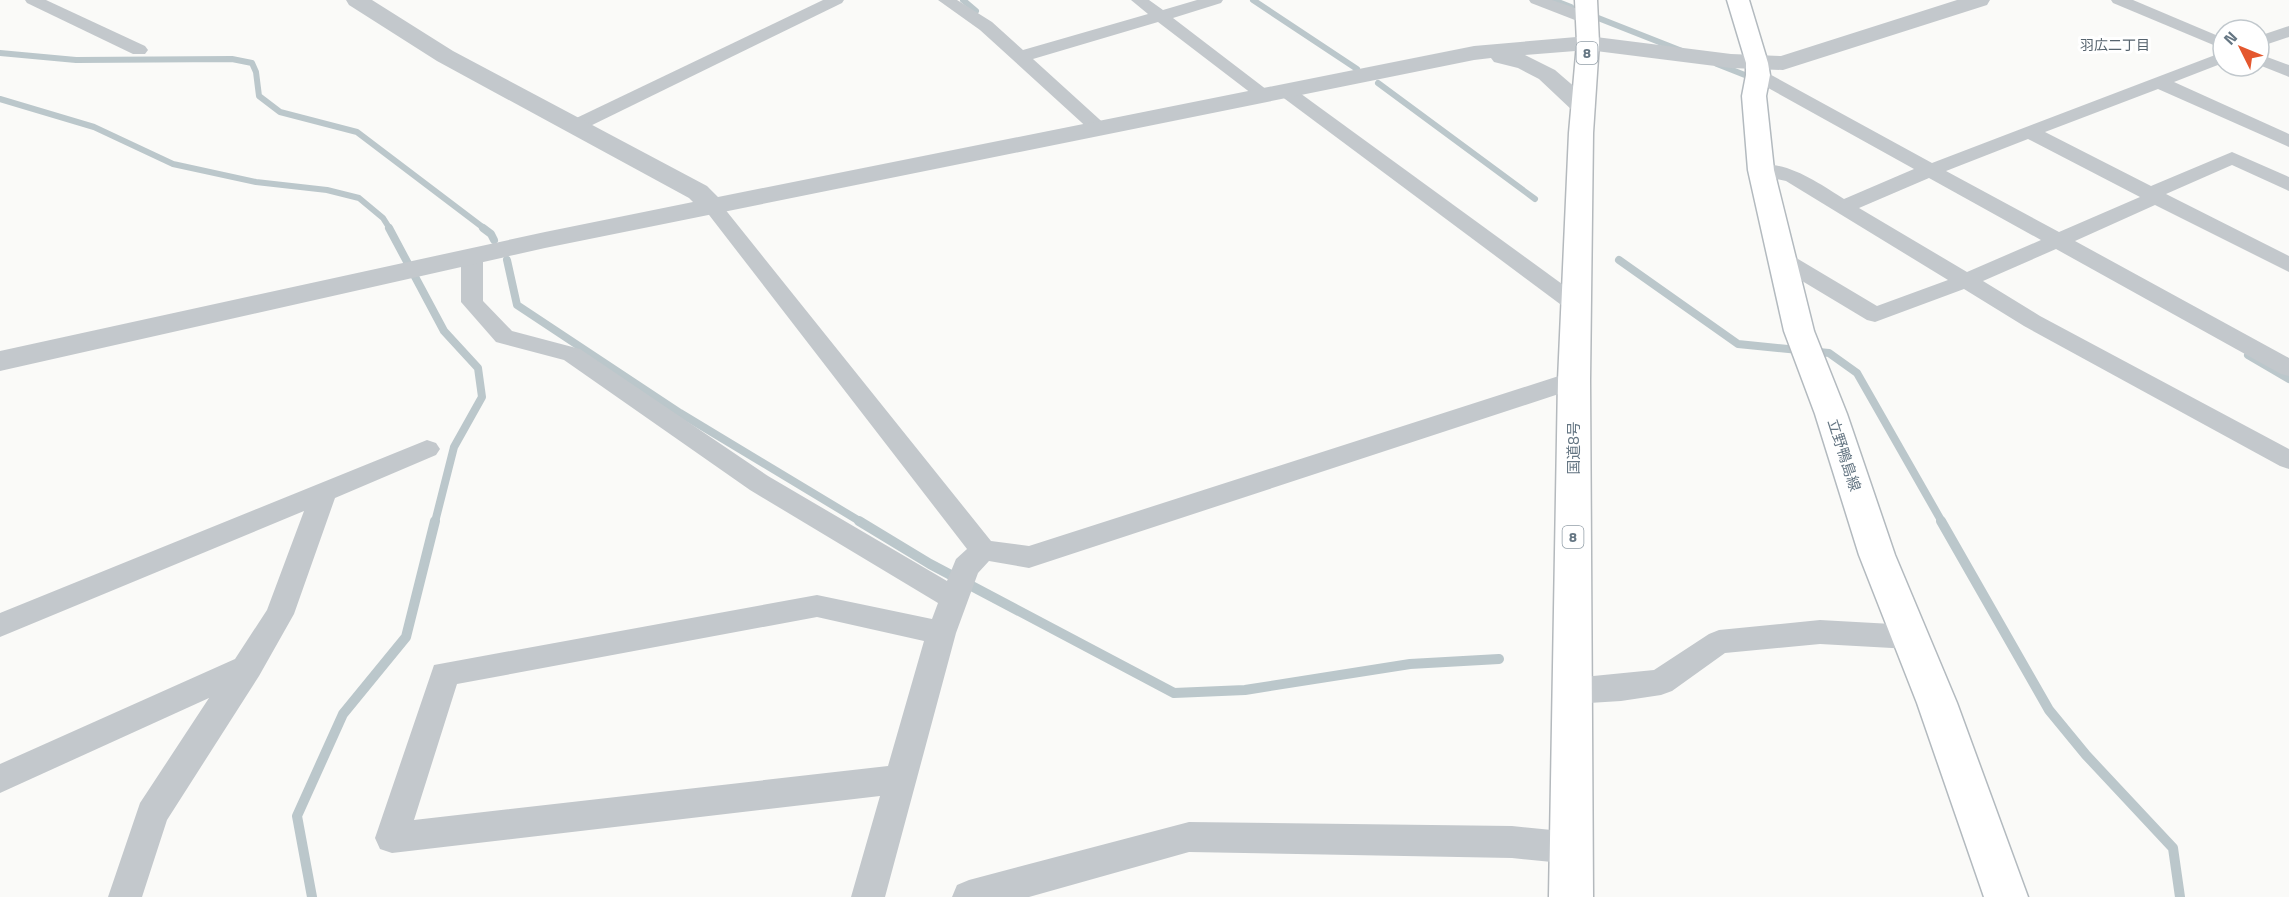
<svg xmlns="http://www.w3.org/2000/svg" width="2289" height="897" font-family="'Titillium Web','Noto Sans JP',sans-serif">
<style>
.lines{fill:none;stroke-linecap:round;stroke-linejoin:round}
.stream-far2{stroke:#bbc7cb;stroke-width:6}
.stream-far1{stroke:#bbc7cb;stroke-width:8}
.stream{stroke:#bbc7cb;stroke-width:10}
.secondary-casing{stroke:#b3babf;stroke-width:3}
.trunk-casing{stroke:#b4b9bd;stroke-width:3}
.minor{fill:#c3c8cc;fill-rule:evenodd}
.tertiary{fill:#c3c8cc;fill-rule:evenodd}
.secondary{fill:#fff;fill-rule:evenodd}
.trunk{fill:#fff;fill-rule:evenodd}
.labels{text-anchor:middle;stroke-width:6;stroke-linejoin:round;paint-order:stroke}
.far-neighbourhood-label{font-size:14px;fill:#57646e;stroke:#fff}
.shield{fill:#fff;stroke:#939fa8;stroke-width:1.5}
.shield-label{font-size:14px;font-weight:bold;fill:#657683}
.street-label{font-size:15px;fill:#657683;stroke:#fff}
</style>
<rect width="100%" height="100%" fill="#fafaf8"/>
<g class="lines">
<g class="stream-far2">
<polyline points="963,0 976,11"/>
<polyline points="1253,0 1357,69"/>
<polyline points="1553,0 1571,7"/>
<polyline points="1588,14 1682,51"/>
<polyline points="0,53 76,60 232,59 252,63 256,72 259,96 280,112 357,132 485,229"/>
<polyline points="1717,64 1755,79"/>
<polyline points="1378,83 1535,199"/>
<polyline points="0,99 94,127 173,164 256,182 327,190 359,198 383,218 390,229"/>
</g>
<g class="stream-far1">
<polyline points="389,228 444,331 478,368 482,397 454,447 435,522"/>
<polyline points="483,228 491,234 494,240"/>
<polyline points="507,260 517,305 680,413 861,522"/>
<polyline points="1619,260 1738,344 1829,353 1857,373 1942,522"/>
<polyline points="2248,355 2289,379"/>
</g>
<g class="stream">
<polyline points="859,521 930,564 1174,693 1245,690 1410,664 1499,659"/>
<polyline points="1941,521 2049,710 2086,755 2173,848 2180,897"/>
<polyline points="312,897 297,816 343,714 406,637 435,521"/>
</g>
<defs>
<polygon id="secondary" points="1727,0 1749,0 1768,63 1770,75 1766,96 1774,170 1814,331 1847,414 1895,555 1957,703 2028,897 1984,897 1917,703 1859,555 1815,414 1784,331 1748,170 1742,96 1746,75 1746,63"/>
<polygon id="trunk" points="1575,0 1597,0 1599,43 1593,133 1590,380 1593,897 1549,897 1558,380 1569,133 1577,43"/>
</defs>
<use href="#secondary" class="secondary-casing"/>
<use href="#trunk" class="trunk-casing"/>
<g class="minor">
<polygon points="25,0 46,0 145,46 148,50 145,54 133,54 27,3"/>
<polygon points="823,0 844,0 842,3 582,130 568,130 566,126 568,122"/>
<polygon points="938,0 957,0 992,22 1023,50 1148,14 1131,0 1149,0 1163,10 1197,0 1223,0 1221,3 1173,18 1275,96 1272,100 1260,100 1158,22 1033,59 1109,128 1106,132 1092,132 980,30"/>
<polygon points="1529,0 1552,0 1592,14 1594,18 1586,23 1580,22 1531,3"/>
<polygon points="2111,0 2133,0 2223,38 2223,49 2113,3"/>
<polygon points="2289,26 2289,37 2259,47 2259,36"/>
<path d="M2223,52V63L2174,82L2289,134V147L2158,89L2045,132L2151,186L2232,152L2289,177V191L2232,165L2166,194L2289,256V272L2155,205L2075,241L2289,358V376L2281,374L2056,249L1983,281L2040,316L2289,449V469L2280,466L2024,326L1964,289L1875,322L1867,320L1772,263L1769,258L1772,253L1780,252L1788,253L1877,306L1948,280L1786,181L1754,174L1751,170L1754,166C1784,158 1820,184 1844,199L1914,169L1752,79L1749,75L1752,71H1764L1932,163ZM2028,139L2140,197L2059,232L1946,171ZM1929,178L2041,240L1967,272L1859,208Z"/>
<polygon points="2259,54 2289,65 2289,77 2259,65"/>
<polygon points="1287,87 1293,88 1584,300 1587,305 1584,310 1576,312 1568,310 1281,96 1278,92 1281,88"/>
<path d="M713,201L720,203L991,541L1029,546L1565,374L1574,372L1583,374L1586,380L1583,386L1029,568L989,561L978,573L956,633L885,897H851L880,796L392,853L380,849L375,838L434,665L817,595L932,619L938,603L750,490L564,360L496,342L461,302V256L464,251L472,250L480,251L483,256V301L512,331L580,349L768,476L947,581L956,559L967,549L706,211L703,207L706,203ZM817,617L924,641L888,766L414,820L457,684Z"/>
<polygon points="427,440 436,443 440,449 436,455 335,498 294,614 259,676 167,820 142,897 108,897 140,803 209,698 0,793 0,764 235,659 267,610 304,511 0,637 0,613"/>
<polygon points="1820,620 1910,625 1920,629 1925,637 1920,645 1910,649 1820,644 1725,653 1672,691 1661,695 1621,701 1573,704 1562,700 1558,691 1562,682 1573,678 1654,670 1709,634 1719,630"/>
<polygon points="1189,822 1512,826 1572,832 1584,837 1589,848 1584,859 1572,864 1512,858 1189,852 1029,897 952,897 957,885 969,880"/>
</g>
<polygon class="tertiary" points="346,0 372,0 453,51 707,186 718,197 1474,46 1588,36 1731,54 1781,56 1957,0 1990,0 1987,5 1783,70 1731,68 1588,50 1525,55 1555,70 1592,102 1595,107 1592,112 1583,114 1574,112 1539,79 1518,68 1494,62 1491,58 1474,60 545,248 0,371 0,351 545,232 693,202 689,198 437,61 349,5"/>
<use href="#secondary" class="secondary"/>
<use href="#trunk" class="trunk"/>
</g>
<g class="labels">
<g class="far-neighbourhood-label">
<text x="2115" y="50">羽広二丁目</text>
</g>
<g class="shield">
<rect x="1576.5" y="42" width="21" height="22" rx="4.5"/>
<rect x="1562.5" y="526" width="21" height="22" rx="4.5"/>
</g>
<g class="shield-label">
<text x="1587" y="58">8</text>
<text x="1573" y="542">8</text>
</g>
<g class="street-label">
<text transform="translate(1574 448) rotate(-90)" y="5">国道8号</text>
<text transform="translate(1844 455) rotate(72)" y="5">立野鴨島線</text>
</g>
</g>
<g transform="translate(2241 48) rotate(313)"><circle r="28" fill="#ffffff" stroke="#c1c8cd" stroke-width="1.5"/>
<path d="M0-4.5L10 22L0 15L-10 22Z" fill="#e4572e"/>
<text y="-9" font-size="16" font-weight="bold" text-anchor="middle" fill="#657683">N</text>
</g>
</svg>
